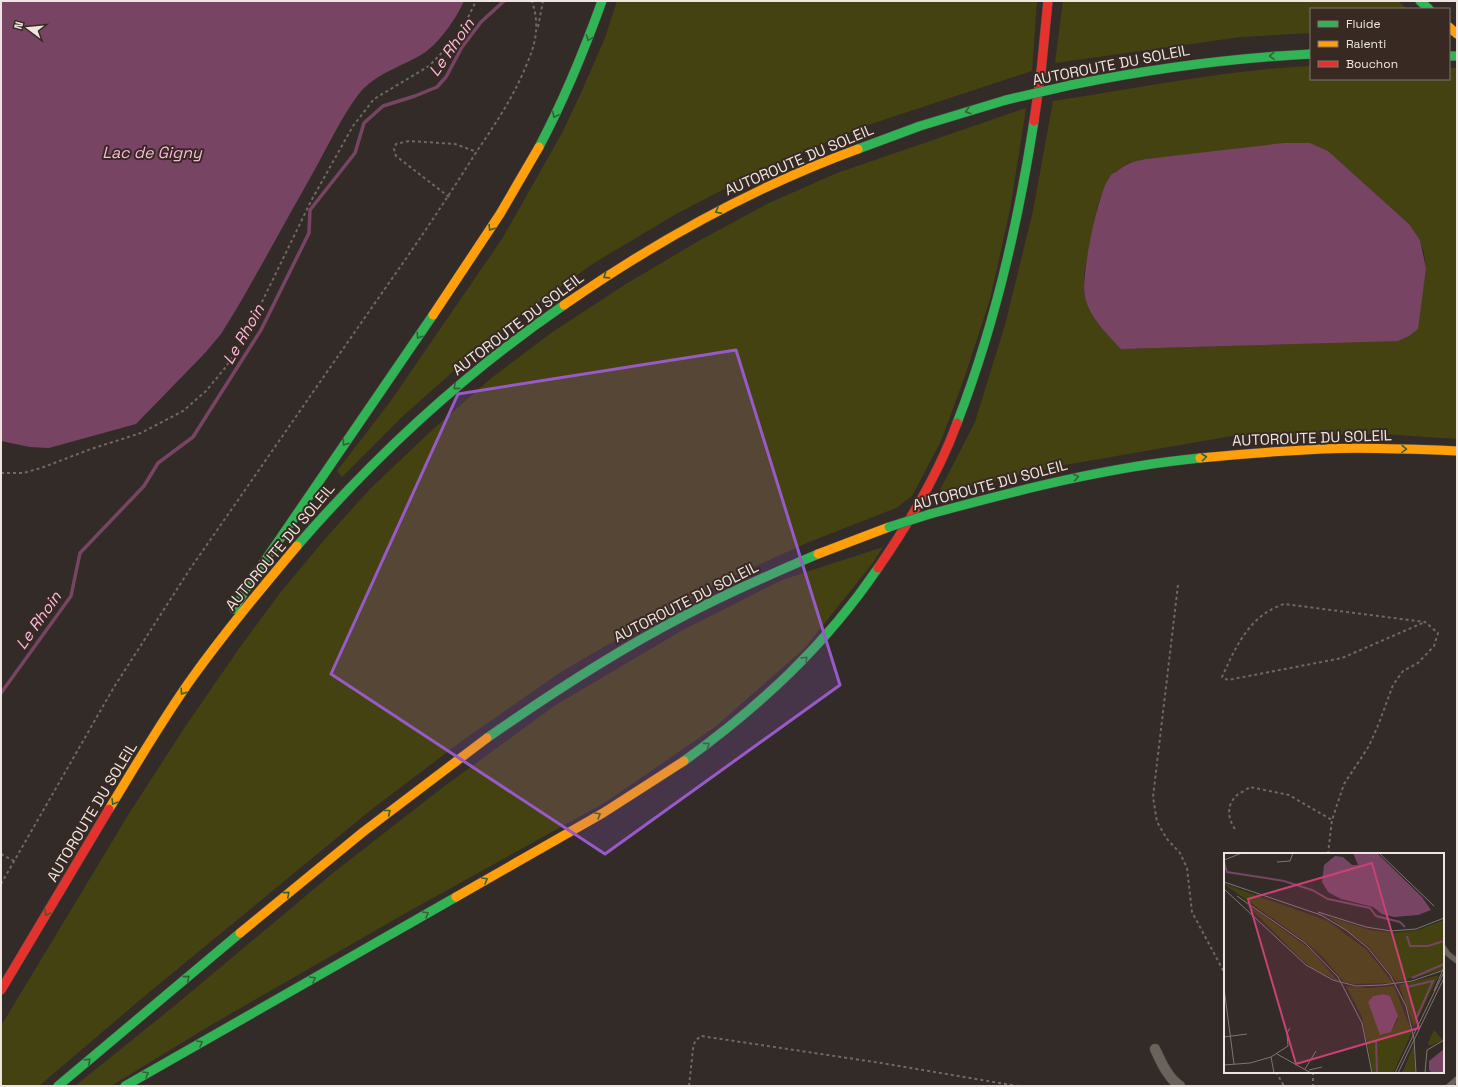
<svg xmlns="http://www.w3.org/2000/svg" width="1458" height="1087" font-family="'Space Grotesk',sans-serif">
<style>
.green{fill:#454212;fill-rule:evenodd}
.water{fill:#774563}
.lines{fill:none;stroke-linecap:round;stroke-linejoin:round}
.stream{stroke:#774563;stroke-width:3.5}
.lane-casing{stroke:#504a46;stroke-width:6}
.street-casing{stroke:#504a46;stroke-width:11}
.fast-casing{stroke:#504a46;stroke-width:10}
.slow-casing{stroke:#504a46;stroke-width:10}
.jam-casing{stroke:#504a46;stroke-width:10}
.path{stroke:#6e6964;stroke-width:2;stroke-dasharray:3 3;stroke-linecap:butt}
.lane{stroke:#69635c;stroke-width:5}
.street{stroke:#69635c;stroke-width:10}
.fast{stroke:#30b455;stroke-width:9}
.slow{stroke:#ff9f0a;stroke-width:9}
.jam{stroke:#e5322d;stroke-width:9}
.fast-bridge-casing{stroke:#504a46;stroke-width:10;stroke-linecap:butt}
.fast-bridge{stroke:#30b455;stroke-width:9}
.oneway{stroke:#356137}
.marked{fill:#985ac7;fill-opacity:0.2;stroke:#985ac7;stroke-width:3;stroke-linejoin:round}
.labels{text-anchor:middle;stroke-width:4;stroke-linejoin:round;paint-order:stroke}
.street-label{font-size:15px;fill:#eee5e0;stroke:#382a23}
.water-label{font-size:16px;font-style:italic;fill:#fbb7de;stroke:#382a23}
.inset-river{fill:none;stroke:#774563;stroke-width:2}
.inset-road{fill:none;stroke:#7e7572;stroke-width:1}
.view{fill:#cb4176;fill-opacity:0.15;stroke:#cb4176;stroke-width:2}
.inset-edge{fill:none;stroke:#eee5e0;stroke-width:2}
</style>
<rect width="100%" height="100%" fill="#332b28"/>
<g class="green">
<polygon points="617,1 1037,1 1032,71 865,126 761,170 676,214 594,263 529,309 466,360 403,416 342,477 337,471 390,402 502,239 562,133 580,95 605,38"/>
<polygon points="1063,1 1398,1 1407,9 1311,9 1311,33 1241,37 1055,63"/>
<path d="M1311,66V79H1449V68H1457V439L1383,434L1232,436L1059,466L938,494L975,422L1005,325L1033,211L1053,101C1139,88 1224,70 1311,66ZM1310,143L1328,151L1409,224L1420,240L1424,253L1426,268L1422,294L1324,343L1121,349L1084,296V274L1098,204L1109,177L1126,164L1146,159Z"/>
<polygon points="1026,108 1010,210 990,299 965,376 941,441 912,496 896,508 809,542 725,580 643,624 561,672 466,738 372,809 147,994 39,1086 1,1086 1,1026 130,812 183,730 238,650 280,593 325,539 370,489 430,432 489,380 551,333 626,284 702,239 769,203 837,173"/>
<polygon points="883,547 872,564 804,649 715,727 606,802 404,914 211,1025 111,1086 75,1086 173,1007 333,873 442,788 554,706 681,631 782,580"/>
</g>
<g class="water">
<path d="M1,1H464C456,19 438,45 421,55C400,67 373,75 358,95C341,118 328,146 314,171C288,217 263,263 237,308L221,334L205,353L136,424L49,448L30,447L1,441Z"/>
<path d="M1284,143H1310L1328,151L1409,224L1420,240L1426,268L1418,329L1409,336L1398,341L1121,349C1107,334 1090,318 1085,297C1080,279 1098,193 1109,178C1110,175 1113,173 1116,172C1127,163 1132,162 1146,159Z"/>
</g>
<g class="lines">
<polyline class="stream" points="1,693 71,596 80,553 144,486 158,463 193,437 261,330 309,233 310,210 355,153 364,123 383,106 415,96 437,87 446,77 462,47 481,22 504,1"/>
<defs>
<g id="lane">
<polyline points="1443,947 1448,954 1457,961"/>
<polyline points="1449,1086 1457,1079"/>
</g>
<path id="street" d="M1155,1049C1161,1062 1168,1078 1180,1086"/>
<g id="fast">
<polyline points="1420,1 1429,9"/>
<polyline points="1449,56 1457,56"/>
<path d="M1071,85C1150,69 1230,58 1311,54"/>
<path d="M539,147C564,100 584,51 602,1"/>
<polyline points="858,149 920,126 1006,100"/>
<path d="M957,423C995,325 1018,224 1034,121"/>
<path d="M930,514C1018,490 1108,467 1200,458"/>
<path d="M297,546C376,455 465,373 564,305"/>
<polyline points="234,609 251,581 433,315"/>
<path d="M487,738C550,694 613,653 680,618C725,594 771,574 818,554"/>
<path d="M684,761C760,706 825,646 878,568"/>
<polyline points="58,1086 240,933"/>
<polyline points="125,1086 456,897"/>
</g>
<g id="slow">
<polyline points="1449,27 1457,34"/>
<path d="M564,305C655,242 754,187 858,149"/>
<polyline points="433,315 500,214 539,147"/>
<path d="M1200,458C1241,454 1281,451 1322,449C1367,447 1412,449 1457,451"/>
<polyline points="818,554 889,527"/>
<path d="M109,809C136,765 162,720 192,678C225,632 261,589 297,546"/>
<polyline points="456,897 603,813 684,761"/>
<polyline points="240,933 363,832 487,738"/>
</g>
<g id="jam">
<polyline points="1034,121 1041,72 1048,1"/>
<path d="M878,568C909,523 938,475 957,423"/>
<polyline points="1,990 109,809"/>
</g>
</defs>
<use href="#lane" class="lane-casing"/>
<use href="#street" class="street-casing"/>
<use href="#fast" class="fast-casing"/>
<use href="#slow" class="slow-casing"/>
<use href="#jam" class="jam-casing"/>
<g class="path">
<polyline points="538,27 543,1"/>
<polyline points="449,197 396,156 394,149 396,144 409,141 455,144 477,152"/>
<polyline points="1,473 23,473 41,468 91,449 141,433 183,411 206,391 225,368 243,341 311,201 353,126 374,99 429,66 460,34 476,1"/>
<polyline points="1178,585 1153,797 1157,822 1167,839 1180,853 1187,868 1192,912 1225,974"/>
<path d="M1235,829C1228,819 1226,806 1236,796C1239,793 1246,790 1250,787L1289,795L1332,820"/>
<polyline points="1,854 14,861"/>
<path d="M1328,854L1332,820L1344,784L1369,746L1379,723L1393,685L1403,671L1418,663L1434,646L1438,633L1425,622L1284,604C1278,606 1272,609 1267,612C1244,627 1233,653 1222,677L1228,680L1342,658L1425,622"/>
<path d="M1,884L114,687L190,569C257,473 324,376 391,280C420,239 448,197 475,154C494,126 513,98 526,66C536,43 540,26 532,1"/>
<polyline points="1276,1072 1284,1086"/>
<polyline points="1313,1072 1313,1086"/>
<polyline points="689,1086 693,1049 695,1041 701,1036 881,1063 1018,1086"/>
</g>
<use href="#lane" class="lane"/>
<use href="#street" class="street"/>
<use href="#fast" class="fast"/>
<use href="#slow" class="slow"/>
<use href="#jam" class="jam"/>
<defs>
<g id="fast-bridge">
<polyline points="1006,100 1071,85"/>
<polyline points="889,527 930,514"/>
</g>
</defs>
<use href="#fast-bridge" class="fast-bridge-casing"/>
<use href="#fast-bridge" class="fast-bridge"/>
</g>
<defs><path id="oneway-chevron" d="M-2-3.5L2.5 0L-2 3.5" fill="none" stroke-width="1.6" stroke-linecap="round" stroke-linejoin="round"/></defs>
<g class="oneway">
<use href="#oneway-chevron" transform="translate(589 38) rotate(110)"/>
<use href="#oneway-chevron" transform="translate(1272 56) rotate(176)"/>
<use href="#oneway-chevron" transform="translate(968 111) rotate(164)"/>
<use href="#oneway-chevron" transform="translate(555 115) rotate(117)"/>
<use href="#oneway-chevron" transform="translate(718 211) rotate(152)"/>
<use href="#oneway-chevron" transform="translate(491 228) rotate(122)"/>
<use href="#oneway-chevron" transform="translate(606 276) rotate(147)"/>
<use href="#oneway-chevron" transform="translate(419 336) rotate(124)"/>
<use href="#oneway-chevron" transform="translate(456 387) rotate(139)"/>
<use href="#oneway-chevron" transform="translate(345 443) rotate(125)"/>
<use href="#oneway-chevron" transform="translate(1404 449) rotate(2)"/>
<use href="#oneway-chevron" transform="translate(1204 457) rotate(-7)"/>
<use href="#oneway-chevron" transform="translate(1076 477) rotate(-11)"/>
<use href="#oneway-chevron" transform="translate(805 659) rotate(-46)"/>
<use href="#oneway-chevron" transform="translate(183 692) rotate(124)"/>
<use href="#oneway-chevron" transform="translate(707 745) rotate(-36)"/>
<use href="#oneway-chevron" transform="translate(114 802) rotate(121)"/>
<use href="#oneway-chevron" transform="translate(388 812) rotate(-38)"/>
<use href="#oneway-chevron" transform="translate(598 815) rotate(-30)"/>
<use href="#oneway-chevron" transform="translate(485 880) rotate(-30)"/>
<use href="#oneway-chevron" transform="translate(287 894) rotate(-40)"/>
<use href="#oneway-chevron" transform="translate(47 913) rotate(121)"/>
<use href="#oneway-chevron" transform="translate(426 914) rotate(-30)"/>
<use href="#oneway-chevron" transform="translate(187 978) rotate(-40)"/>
<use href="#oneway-chevron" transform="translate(313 979) rotate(-30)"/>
<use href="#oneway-chevron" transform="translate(200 1043) rotate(-30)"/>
<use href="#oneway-chevron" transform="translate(88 1061) rotate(-40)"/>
<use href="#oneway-chevron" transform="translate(146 1074) rotate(-30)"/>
</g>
<path class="marked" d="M736,350L840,685L605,854L331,674L458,394Z"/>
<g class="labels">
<g class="street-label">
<text transform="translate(1111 65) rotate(-11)" y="5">AUTOROUTE DU SOLEIL</text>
<text transform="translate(799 160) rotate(-23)" y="5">AUTOROUTE DU SOLEIL</text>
<text transform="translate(518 324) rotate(-37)" y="5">AUTOROUTE DU SOLEIL</text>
<text transform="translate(1312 438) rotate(-2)" y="5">AUTOROUTE DU SOLEIL</text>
<text transform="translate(990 485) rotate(-15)" y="5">AUTOROUTE DU SOLEIL</text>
<text transform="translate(280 547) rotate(-50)" y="5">AUTOROUTE DU SOLEIL</text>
<text transform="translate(686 602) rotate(-27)" y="5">AUTOROUTE DU SOLEIL</text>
<text transform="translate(92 812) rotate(-59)" y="5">AUTOROUTE DU SOLEIL</text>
</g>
<g class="water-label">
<text transform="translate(451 47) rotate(-55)" y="6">Le Rhoin</text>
<text x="152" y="158">Lac de Gigny</text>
<text transform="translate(243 334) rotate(-60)" y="6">Le Rhoin</text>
<text transform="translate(38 620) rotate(-55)" y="6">Le Rhoin</text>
</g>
</g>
<g transform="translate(1224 853)">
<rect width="220" height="220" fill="#332b28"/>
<path d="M0,31L104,68L143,97L169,130L128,131L119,128L98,103L79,87ZM19,48L86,96L114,128L88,115L76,105ZM105,64L146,77L170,80L194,77L220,67V113L218,117L173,129L145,94ZM215,122L209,134L190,174L175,132ZM122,133L143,135L170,133L188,179L169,220H149L138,164ZM160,141L166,143L174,166L167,179L157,182L144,149L149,143ZM210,177L219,187L205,193L204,190ZM190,192L191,220H178Z" fill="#454212" fill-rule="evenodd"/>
<path d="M129,0H153L198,44L207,57L194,62L170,64L158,61L149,54L117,46L104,39L98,29L100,12L111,3L119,4L128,12H134ZM160,141L166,143L174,163L167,179L156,182L144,149L149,143ZM220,196V220H208L205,217V208Z" fill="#774563"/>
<path class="inset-river" d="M0,9L3,19L60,28L88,37L104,46L146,55L152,63L176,69L181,74M183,83L186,93H204L220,88M188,125L220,111M183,134L209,128L193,164M152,188L153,220"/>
<path class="inset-road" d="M155,0L210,53M0,7L18,0M53,9L66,8L69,0M0,29L97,62L122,77L144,95L166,122L182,153L190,186L192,220M0,36L82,112L109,127L132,133L158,132L188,128L220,117M13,43L81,90L114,124L138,170L148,220M94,59L142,74L167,78L192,76L220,65M0,135L10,211M210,138L220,114M0,184L23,181M53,201L87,220M47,204L64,193L63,180L66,175M0,212L26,210L47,204L50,220M81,216L92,198M85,217L98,214M171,220L220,119M174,220L220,125M201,220L203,197L220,187"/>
<path class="view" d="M148,10L195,175L72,211L24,46Z"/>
<rect width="220" height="220" class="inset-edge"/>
</g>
<rect width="1458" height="1087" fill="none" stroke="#eee5e0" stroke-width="4"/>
<rect x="1310" y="8" width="140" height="72" fill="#382a23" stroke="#81756f"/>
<rect x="1318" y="21" width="20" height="6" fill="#30b455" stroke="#81756f"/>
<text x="1346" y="28" font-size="12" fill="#eee5e0">Fluide</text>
<rect x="1318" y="41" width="20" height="6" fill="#ff9f0a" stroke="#81756f"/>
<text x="1346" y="48" font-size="12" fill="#eee5e0">Ralenti</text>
<rect x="1318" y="61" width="20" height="6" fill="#e5322d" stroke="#81756f"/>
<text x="1346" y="68" font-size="12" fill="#eee5e0">Bouchon</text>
<g transform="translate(28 28) rotate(286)" stroke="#382a23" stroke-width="3" paint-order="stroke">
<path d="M0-3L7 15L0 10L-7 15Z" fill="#eee5e0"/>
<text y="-6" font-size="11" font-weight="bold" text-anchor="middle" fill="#eee5e0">N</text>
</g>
</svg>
